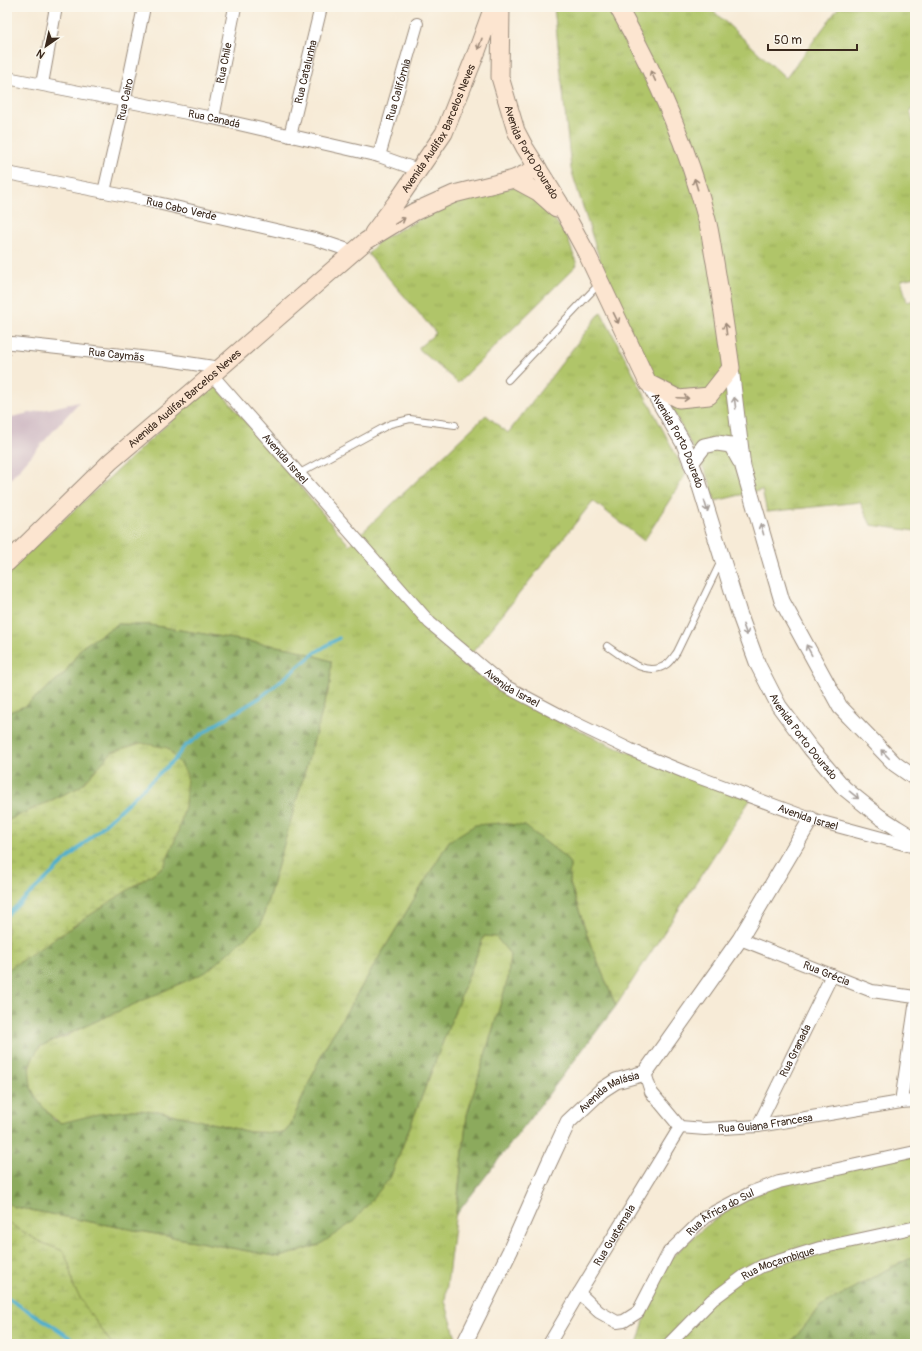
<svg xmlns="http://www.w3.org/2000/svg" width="922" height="1351" font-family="Pangolin,sans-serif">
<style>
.industrial{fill:#d2bdc6}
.grass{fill:url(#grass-tufts);stroke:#767844}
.forest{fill:url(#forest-firs);stroke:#646a3e}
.wetland{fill:url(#wetland-marsh);stroke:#767844}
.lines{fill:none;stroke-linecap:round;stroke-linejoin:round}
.stream{stroke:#4eafcd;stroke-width:3.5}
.service-casing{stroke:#998a7a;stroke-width:8}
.minor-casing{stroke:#998a7a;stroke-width:14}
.tertiary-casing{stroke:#998a7a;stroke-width:17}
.secondary-casing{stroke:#998a7a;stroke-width:19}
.path{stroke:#998a7a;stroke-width:2;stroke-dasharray:3 3;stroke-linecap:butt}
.service{stroke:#fff;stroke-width:6}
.minor{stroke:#fff;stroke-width:12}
.tertiary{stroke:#fff;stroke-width:15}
.secondary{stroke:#fce5d0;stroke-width:17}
.oneway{stroke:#9c8877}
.oneway2{stroke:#a79f9a}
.labels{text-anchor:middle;stroke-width:3;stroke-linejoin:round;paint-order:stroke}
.street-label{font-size:11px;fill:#3b2a1e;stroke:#fbf7ec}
</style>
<defs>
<pattern id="grass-tufts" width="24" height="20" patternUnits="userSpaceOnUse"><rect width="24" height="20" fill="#b0c569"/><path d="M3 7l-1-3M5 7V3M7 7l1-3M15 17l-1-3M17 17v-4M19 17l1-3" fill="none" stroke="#98a95b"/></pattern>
<pattern id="forest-firs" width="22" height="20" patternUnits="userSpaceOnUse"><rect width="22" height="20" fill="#8caa5d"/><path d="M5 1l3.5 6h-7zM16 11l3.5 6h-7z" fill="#748b4c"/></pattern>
<pattern id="wetland-marsh" width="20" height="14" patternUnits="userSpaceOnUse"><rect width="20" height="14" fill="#b0c569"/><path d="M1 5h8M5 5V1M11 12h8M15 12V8" fill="none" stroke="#98a95b"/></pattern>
</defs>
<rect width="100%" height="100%" fill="#fbf7ec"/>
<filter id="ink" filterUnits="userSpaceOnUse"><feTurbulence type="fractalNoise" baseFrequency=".025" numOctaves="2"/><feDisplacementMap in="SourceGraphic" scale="8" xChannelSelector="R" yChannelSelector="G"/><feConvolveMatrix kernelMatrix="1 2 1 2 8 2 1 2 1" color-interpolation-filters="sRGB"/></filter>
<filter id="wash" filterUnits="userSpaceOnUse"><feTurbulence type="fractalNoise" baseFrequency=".012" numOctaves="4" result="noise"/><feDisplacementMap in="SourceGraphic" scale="16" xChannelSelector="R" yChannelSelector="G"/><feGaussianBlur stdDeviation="0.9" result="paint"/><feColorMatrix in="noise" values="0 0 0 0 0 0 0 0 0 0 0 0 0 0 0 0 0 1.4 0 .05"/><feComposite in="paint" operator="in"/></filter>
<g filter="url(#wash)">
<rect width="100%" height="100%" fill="#f7ebd7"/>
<polygon class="industrial" points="79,402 7,483 7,418"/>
<g class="grass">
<polygon points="554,7 709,7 786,78 839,7 915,7 915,109 910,110 915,132 915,277 901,280 907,302 915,300 915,531 871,525 860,502 767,512 762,490 715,501 709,479 609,289 571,169"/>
<polygon points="514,187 543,204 567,236 577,265 458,383 418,348 436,333 368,254 380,240 426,216 470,195"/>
<path d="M601,312L686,474L644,541L593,501L464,663L501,693L552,718L612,746L752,797L616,1006L591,946L569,880L570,864L565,857L525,826L449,841L324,1049L290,1126L284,1133L250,1132L158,1111L132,1110L61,1123C50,1117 35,1100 31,1088C26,1076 30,1057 39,1048C44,1043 61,1038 67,1036L261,924L330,684L331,661L294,649L150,625L118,624L82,647L64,674L25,706L7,713V575L17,563L191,402L215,385L349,545L486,415L508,433Z"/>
<polygon points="484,936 496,937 510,954 508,979 467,1115 460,1178 445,1301 457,1341 456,1344 112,1344 86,1308 73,1286 69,1264 63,1251 40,1242 7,1222 7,1203 15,1207 91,1222 280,1257 319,1245 390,1178"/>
<polygon points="915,1152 915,1256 886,1270 821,1306 790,1344 637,1344 651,1297 671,1258 705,1227 740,1202 773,1186"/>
</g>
<g class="forest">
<polygon points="118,624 150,625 294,649 331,661 330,684 261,924 206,972 39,1047 29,1065 31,1088 39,1102 54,1120 61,1123 98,1114 132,1110 158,1111 250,1132 284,1133 290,1126 324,1049 449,841 475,825 501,823 525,826 565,857 570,864 569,881 591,946 616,1006 456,1215 467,1115 508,979 510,954 496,937 484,936 390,1178 353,1222 319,1245 280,1257 91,1222 15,1207 7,1203 7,970 164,866 177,835 185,806 186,774 168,748 112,752 80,787 7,821 7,713 25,706 64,674 82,647"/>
<polygon points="915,1256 915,1344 790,1344 821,1306 886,1270"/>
</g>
<g class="wetland">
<polygon points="141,743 168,748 187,774 185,806 177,835 164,866 7,970 7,821 80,787 112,752"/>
<polygon points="7,1222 40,1242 63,1251 69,1264 73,1286 86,1308 112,1344 7,1344"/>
</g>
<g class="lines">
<g class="stream">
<polyline points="7,915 175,759 184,747 215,725 261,697 316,652 339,638"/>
<polyline points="7,1298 50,1324 79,1344"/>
</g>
</g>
</g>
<g filter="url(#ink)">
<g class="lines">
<defs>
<g id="service">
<polyline points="508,380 599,284"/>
<polyline points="298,474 390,424 410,419 455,425"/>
<path d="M607,646C623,657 647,679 667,664C671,661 674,656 677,652L721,561"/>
</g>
<g id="minor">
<path id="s1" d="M7,78L213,118L379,156L418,170"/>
<polyline points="42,84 56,7"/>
<path id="s2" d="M213,118L235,7"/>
<path id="s3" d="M290,136L321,7"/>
<path id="s4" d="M379,156L417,24"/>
<path id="s5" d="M7,173L131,197L315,239L354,252"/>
<path id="s6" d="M104,192L122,113L144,7"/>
<path id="s7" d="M12,343L168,360L220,368"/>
<path id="s8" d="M212,375L430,623L505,686L573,722L631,750L687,773L811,819L915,847"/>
<path id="s9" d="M740,939L872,991L915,997"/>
<path id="s10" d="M645,1073L651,1092L680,1127L705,1129L758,1126L901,1102L915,1101"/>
<polyline points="901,1102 915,1007"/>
<path id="s11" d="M758,1126L832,975"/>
<path id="s12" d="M579,1293L599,1312L617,1322L624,1321L638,1312L669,1252L705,1217L752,1192L779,1182L915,1152"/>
<path id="s13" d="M549,1344L579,1293L680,1127"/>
<path id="s14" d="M669,1344L712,1300L744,1276L762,1266L820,1248L912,1228"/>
</g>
<g id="tertiary">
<polyline points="731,368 743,467 782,601 840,707 895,764 915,778"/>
<path id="s15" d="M648,383L684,444L698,480L739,613L758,665L779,706L811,749L844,788L880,817L897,828L915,839"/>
<polyline points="691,463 704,446 717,443 731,445 740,461"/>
<path id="s16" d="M464,1344L510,1251L548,1165L568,1122L602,1090L616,1081L645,1073L740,939L811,819"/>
</g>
<g id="secondary">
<path id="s17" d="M501,7L500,77L516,131L525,148L559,202L587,254L648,383L679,399L709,396L731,368C726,332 721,298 715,262C712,249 711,234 707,220C688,148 655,73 618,7"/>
<polyline points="514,179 538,192 556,208"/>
<path id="s18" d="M373,233L398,200L444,133L477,51L493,7"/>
<path id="s19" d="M7,563L111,461L220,368L366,241L414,212L454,194L514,179L538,168"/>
</g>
</defs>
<use href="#service" class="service-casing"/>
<use href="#minor" class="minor-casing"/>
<use href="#tertiary" class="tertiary-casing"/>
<use href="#secondary" class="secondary-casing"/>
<polyline class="path" points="7,366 10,353"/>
<use href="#service" class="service"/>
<use href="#minor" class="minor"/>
<use href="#tertiary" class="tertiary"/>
<use href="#secondary" class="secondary"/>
</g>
<defs><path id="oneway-shaft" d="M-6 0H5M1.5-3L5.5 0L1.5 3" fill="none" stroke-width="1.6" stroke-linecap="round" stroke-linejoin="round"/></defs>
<g class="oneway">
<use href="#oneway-shaft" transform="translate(480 44) rotate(109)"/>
<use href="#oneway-shaft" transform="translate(653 76) rotate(-115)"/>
<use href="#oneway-shaft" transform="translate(696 184) rotate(-107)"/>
<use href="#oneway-shaft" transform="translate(400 221) rotate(-31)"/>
<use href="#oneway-shaft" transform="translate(616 318) rotate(64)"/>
<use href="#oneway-shaft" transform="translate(726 329) rotate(-97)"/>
<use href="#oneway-shaft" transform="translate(683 398) rotate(3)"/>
</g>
<g class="oneway2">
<use href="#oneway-shaft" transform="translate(735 403) rotate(-97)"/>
<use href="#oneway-shaft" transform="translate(706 506) rotate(73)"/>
<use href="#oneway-shaft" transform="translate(762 529) rotate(-106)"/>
<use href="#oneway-shaft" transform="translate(745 630) rotate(70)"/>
<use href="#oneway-shaft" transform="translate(809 650) rotate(-118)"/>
<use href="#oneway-shaft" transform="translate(885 754) rotate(-134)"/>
<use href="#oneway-shaft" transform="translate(854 795) rotate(39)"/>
</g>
</g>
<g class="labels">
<g class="street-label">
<text dy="4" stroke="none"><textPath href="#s2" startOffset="56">Rua Chile</textPath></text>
<text dy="4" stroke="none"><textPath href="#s3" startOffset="66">Rua Catalunha</textPath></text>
<text dy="4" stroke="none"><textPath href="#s4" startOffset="69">Rua Califórnia</textPath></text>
<text dy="4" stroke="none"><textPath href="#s6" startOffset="95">Rua Cairo</textPath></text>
<text dy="4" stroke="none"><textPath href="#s1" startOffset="211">Rua Canadá</textPath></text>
<text dy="4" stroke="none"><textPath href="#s18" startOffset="124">Avenida Audifax Barcelos Neves</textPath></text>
<text dy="4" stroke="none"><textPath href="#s17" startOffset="152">Avenida Porto Dourado</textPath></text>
<text dy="4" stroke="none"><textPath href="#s5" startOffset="178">Rua Cabo Verde</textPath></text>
<text dy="4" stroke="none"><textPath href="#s7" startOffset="105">Rua Caymãs</textPath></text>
<text dy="4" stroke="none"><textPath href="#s19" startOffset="242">Avenida Audifax Barcelos Neves</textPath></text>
<text dy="4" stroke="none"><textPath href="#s15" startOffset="65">Avenida Porto Dourado</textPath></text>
<text dy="4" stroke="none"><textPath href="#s8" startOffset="111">Avenida Israel</textPath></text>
<text dy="4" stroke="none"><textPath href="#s8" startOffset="435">Avenida Israel</textPath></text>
<text dy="4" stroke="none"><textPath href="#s15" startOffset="389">Avenida Porto Dourado</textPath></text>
<text dy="4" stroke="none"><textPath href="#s8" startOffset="759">Avenida Israel</textPath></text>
<text dy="4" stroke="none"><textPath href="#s9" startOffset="93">Rua Grécia</textPath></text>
<text dy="4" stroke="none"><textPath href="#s11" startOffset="84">Rua Granada</textPath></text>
<text dy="4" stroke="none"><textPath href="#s16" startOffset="297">Avenida Malásia</textPath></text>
<text dy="4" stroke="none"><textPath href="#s10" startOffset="151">Rua Guiana Francesa</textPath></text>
<text dy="4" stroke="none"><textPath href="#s12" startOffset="205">Rua África do Sul</textPath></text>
<text dy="4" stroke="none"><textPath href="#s13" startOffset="127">Rua Guatemala</textPath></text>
<text dy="4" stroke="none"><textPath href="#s14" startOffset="138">Rua Moçambique</textPath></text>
</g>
</g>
<rect width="922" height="1351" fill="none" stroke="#fbf7ec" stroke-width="24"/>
<g transform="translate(46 46) rotate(214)" stroke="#fbf7ec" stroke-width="3" paint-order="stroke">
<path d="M0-3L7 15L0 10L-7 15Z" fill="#3b2a1e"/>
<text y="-6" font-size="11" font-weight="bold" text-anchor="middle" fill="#3b2a1e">N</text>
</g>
<path d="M768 44v6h89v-6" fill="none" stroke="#3b2a1e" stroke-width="2"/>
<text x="774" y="44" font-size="12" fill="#3b2a1e" stroke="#fbf7ec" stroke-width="3" paint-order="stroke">50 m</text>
</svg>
